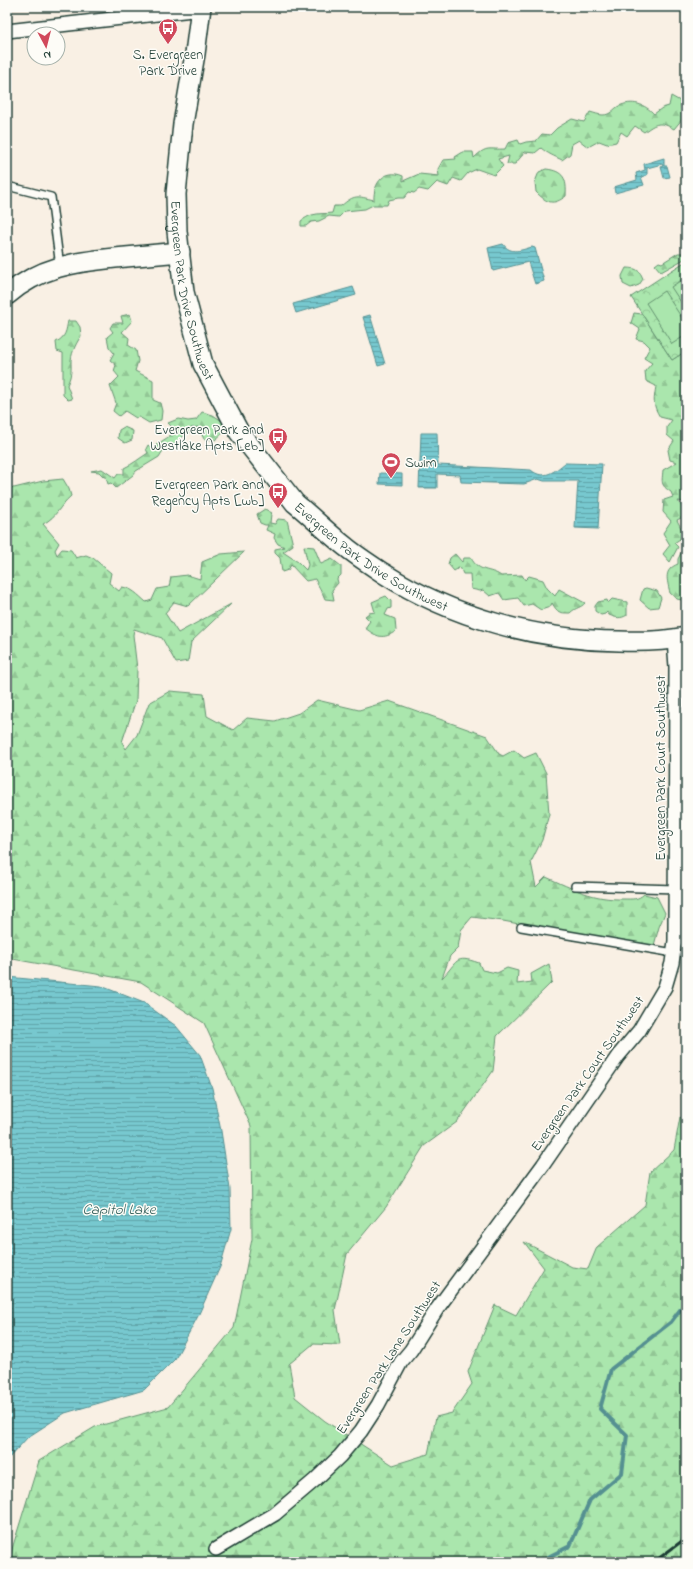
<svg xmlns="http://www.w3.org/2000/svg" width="693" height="1569" font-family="'Indie Flower',sans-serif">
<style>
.forest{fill:url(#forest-firs);stroke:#649270}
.park{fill:url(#park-crowns);stroke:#649270}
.pitch{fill:#aae6ad;stroke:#649270}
.water{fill:url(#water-rules);stroke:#549091}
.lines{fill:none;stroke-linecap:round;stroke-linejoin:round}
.stream{stroke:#549091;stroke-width:4}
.lane-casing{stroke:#1f3d34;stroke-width:10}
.street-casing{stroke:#1f3d34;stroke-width:16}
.secondary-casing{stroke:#1f3d34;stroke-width:22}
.lane{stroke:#fdfcf7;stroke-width:7}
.street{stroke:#fdfcf7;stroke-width:13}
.secondary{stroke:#fdfcf7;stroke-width:19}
.rail{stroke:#1f3d34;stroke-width:3}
.labels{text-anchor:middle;stroke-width:3;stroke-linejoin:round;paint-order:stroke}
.poi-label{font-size:14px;fill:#1f3d34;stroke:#fdfcf7;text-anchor:end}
.street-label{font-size:14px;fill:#1f3d34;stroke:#fdfcf7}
.water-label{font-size:15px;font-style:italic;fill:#35605b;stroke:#fdfcf7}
</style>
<defs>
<pattern id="forest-firs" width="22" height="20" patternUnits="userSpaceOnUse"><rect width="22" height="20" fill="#aae6ad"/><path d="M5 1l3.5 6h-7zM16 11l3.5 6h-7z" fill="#92c695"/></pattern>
<pattern id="park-crowns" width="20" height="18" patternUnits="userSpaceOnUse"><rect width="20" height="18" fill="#aae6ad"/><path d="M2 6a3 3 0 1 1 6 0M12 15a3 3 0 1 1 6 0" fill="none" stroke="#92c695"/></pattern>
<pattern id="water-rules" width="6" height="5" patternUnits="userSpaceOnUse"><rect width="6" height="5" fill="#77c8cf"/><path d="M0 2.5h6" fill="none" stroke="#61a4a9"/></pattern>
</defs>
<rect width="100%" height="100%" fill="#f9f0e4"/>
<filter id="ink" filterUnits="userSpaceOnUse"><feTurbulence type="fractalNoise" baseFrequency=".025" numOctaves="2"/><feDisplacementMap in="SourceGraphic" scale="8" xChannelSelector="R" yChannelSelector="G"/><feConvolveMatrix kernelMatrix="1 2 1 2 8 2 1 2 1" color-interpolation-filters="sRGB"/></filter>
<g filter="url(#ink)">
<g class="forest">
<path d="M671,96L680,101L683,118L674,129C660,121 656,123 644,132L635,126L627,136L621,132L616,142L607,144L599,141L588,147L579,140L572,144L570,154L562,160C554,156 548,154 541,148L535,153L525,152L515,164H507L509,156L498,159L503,166L494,175L477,169L468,173L461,181L453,178L448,186L437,182L428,191L419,189L414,193L409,192L404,198H398L389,200L387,205H373L365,209L345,211L339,217L329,216L319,221L311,222L306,226H301V221C304,219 308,216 312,215C319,213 325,214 332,213L334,206H341C355,194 357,196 374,200C373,183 385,168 403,176V181L419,174L439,176L438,169L443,160L456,159L455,157L463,152H473L474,158C487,145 489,150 505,149L508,143L518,140L520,144L526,142L536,141L542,134L550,135L557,128L572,119L584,122L590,112C594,113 599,115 603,115C611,115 613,109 619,106C632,100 645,104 654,114L662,108L669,106Z"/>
<path d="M546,169C564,171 567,179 566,196C553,206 547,203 536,192L535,182L539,172Z"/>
<polygon points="678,253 686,253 686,258 661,272 655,265 659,262 662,263"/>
<path d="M626,268C636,268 640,270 643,279L639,285L631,288L623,284L622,276Z"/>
<path d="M634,313L642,314L672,360L686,351V488L684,489L686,502L678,501L684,510L683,517L677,520L682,530L680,539L674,543L678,547L670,562L663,554L670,545L663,533L671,521L663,512L664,500L673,497L671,492C660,485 662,482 663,470L677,462L670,460L668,450L674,441L667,435V427L672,420L660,417C652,404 654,400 656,386L646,381L645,371L652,363L644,358L650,347L644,341L636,339L640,329L631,323Z"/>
<polygon points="130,314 132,321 122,332 129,338 128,345 136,350 138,361 135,371 153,380 153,400 160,403 162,411 161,420 149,423 139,417 136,418 125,411 119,416 113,411 116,403 110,386 119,377 114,371 116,365 110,360 114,353 109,347 107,337 113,332 110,328 113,323 123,323 121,316"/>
<path d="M68,321H76L80,327L81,336C77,342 72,351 71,360C71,371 72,374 67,385L72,399L68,400L63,395V353L57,351L56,342C66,337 66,331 68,321Z"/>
<path d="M202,412L213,415L222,421L223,433L215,440L204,439L198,427L191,428L190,432L182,437L176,444L164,449L159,457L136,471L133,475L116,488L111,483L108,484L106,477H104L99,472L91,471L102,469L115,478L118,474H124V468C133,464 140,458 148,453L146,449L148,445L153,449L156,444C164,441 169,436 176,431L168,423L178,419L188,421L196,420Z"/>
<polygon points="124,427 133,431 132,440 125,443 118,438 119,430"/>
<path d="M63,479L69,489L71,496C59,506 58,516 43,524L59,543L55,550L57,555L62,549L71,550L76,558L86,555L93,558L111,573L109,583L119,591L122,587C132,588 138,595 146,602L152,600L157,589L169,587L171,577L187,575L200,579L202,562L221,554L244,552L188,606L174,602L165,613L178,633L231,604L191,642L188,661L176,663L162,638L134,629L133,635L137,669L136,700L122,742L126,749L137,735L149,703L170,691L204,694L207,716L233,730L247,718L275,721L299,713L317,700L359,710L389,701L487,736L499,754L503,756L514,750L524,758L536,753L546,773L549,814L542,840L531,862L536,887L546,877C573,889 594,900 624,899C632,899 638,900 644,894L657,897L665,913L659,927L653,949L503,921L472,917L461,930L458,948L450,956L442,978C458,962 454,954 479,963L482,970L497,973L507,968L518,971L517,984L532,982L531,974L549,964L552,982L497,1036L493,1071L457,1122L424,1146L386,1207L347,1254L335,1310L340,1345L313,1344L289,1364L295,1397L325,1421L393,1465L428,1454L436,1417L452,1413L472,1384L468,1372L495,1305L516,1315L544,1268L524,1242L572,1267L588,1269L597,1247L645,1205L650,1172L674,1150L680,1117L686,1121V1562H8L39,1461L95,1427L168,1407L234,1328L252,1239L251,1126L204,1023L141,982L7,958V522L10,518L7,515V486L14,488L43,481Z"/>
<path d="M265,509L272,513L271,514L270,523L275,524L278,519L287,520L293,545L283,552L298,562L306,570L308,565L304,546L314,547L321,564L332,559L341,566V575L337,579L338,583L332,590L334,600L325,599C322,591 318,586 315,579L306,581L291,565L288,570L282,572L280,558L275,553V549L285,547L278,544L274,538L275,534L266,530L268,525H265L260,523L257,514Z"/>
<path d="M681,553H686V601L677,599L670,593C667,579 663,570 678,564V559Z"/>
<path d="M455,554L462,562L464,558H471C479,573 490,568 501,576L522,575L525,580L529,576L543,580L547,588L555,596L559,589L585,603C581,608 576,607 570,613C559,613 558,613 552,603L550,607L541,610L532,604L524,606L518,598L504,600L499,593L490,596L483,590L480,591L471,589L470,574H463L460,567L454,571L448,564L450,558Z"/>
<polygon points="646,588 657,591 661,598 658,607 649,608 640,600 643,589"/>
<path d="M386,596L391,601V608L388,609L385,615L395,619L396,631C383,640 377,637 365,628L370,621L365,616L369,613L375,612L372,602Z"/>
<path d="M612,599L627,602V615C621,619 616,618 609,615L607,612L605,614L601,615L595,611V606L598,602L607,600L608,603Z"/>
</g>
<polygon class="park" points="686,261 686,351 672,360 631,297"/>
<g class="pitch">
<polygon points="686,277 686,310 671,287"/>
<polygon points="664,291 686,324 686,335 672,344 646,303"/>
</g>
<g class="water">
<polygon points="664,158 664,166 667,166 670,177 664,178 661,167 663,166 662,164 647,168 647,175 641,177 644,185 615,193 614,187 637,180 636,173 645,170 644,164"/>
<path d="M503,244C511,255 521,250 532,247L535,248L544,281L535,284L528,262L493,271L488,248Z"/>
<polygon points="353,287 356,295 296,313 293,304"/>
<polygon points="370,315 385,364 378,366 363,317"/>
<path d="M421,433H437L438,465L531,470C544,481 555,471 565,463L602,464L598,529L575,528L578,481H544L538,479L524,484L461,482L460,475L437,474V488H419Z"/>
<polygon points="380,473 402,474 402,485 379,484"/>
<polygon points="7,977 101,986 144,1003 176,1026 200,1055 212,1088 221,1131 230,1189 231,1229 220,1267 198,1316 175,1359 144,1390 65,1413 28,1437 7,1460"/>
</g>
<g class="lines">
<polyline class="stream" points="546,1562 548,1557 570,1546 590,1500 622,1473 627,1435 600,1409 611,1369 671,1322 686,1302"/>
<defs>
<g id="lane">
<polyline points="7,186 51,197 60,267"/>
<polyline points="575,886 676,889"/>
<polyline points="521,927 674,953"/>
<polyline points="675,941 686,940"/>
</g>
<g id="street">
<polyline points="7,31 201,9"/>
<polyline points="216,1549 275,1514 315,1480 340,1456 361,1431 378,1405 401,1362 411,1350 437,1309 543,1165 618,1056 639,1031 665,987 672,963 675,941 676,667 674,639"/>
</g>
<g id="secondary">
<path id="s1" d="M201,7L195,54L183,124L176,194L177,231L184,292L203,364L239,432L295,503C312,517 328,533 346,547C357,556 371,565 383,573C453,618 537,640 619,641C642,642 664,641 686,637"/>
<path d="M7,295C40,267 74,262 115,258C137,256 158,254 180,252"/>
</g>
</defs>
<use href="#lane" class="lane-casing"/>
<use href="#street" class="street-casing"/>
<use href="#secondary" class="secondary-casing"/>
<use href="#lane" class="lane"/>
<use href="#street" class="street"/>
<use href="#secondary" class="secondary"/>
<polyline class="rail" points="654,1562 686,1538"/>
</g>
</g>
<defs>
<symbol id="bus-pin" viewBox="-11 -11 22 30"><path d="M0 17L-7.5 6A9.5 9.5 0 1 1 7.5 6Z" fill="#d1495b" stroke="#fdfcf7"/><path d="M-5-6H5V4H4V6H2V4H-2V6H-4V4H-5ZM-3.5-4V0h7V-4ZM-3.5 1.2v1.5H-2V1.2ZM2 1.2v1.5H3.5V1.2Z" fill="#fff"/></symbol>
<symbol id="stadium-pin" viewBox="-11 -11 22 30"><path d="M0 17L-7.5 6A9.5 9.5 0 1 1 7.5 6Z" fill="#d1495b" stroke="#fdfcf7"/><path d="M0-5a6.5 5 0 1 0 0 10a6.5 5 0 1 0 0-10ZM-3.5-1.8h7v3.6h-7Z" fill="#fff"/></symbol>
</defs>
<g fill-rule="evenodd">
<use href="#bus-pin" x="157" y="17" width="22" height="30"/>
<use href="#bus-pin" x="267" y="426" width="22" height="30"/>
<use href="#stadium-pin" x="380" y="451" width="22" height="30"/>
<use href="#bus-pin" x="267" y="481" width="22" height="30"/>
</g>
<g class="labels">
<g class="poi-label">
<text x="168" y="59" text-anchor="middle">S. Evergreen<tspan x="168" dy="16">Park Drive</tspan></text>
<text x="264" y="434">Evergreen Park and<tspan x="264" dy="16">Westlake Apts [eb]</tspan></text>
<text x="405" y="467" text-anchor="start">Swim</text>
<text x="264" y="489">Evergreen Park and<tspan x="264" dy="16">Regency Apts [wb]</tspan></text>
</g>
<g class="street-label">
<text dy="5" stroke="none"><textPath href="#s1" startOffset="287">Evergreen Park Drive Southwest</textPath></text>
<text dy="5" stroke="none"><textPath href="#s1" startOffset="623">Evergreen Park Drive Southwest</textPath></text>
<text transform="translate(660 768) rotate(-90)" y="5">Evergreen Park Court Southwest</text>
<text transform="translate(587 1073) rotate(-55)" y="5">Evergreen Park Court Southwest</text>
<text transform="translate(388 1357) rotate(-57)" y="5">Evergreen Park Lane Southwest</text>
</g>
<g class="water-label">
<text x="119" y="1214">Capitol Lake</text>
</g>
</g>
<rect width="693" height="1569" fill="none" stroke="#fdfcf7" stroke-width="24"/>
<rect x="12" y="12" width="669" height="1545" fill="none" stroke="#1f3d34" stroke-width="1.5" filter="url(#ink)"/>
<g transform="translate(46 46) rotate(173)"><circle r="19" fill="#fdfcf7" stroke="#a4b0a9"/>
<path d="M0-3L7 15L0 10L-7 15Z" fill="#d1495b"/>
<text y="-6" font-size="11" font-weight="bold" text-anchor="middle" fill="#1f3d34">N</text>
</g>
</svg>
